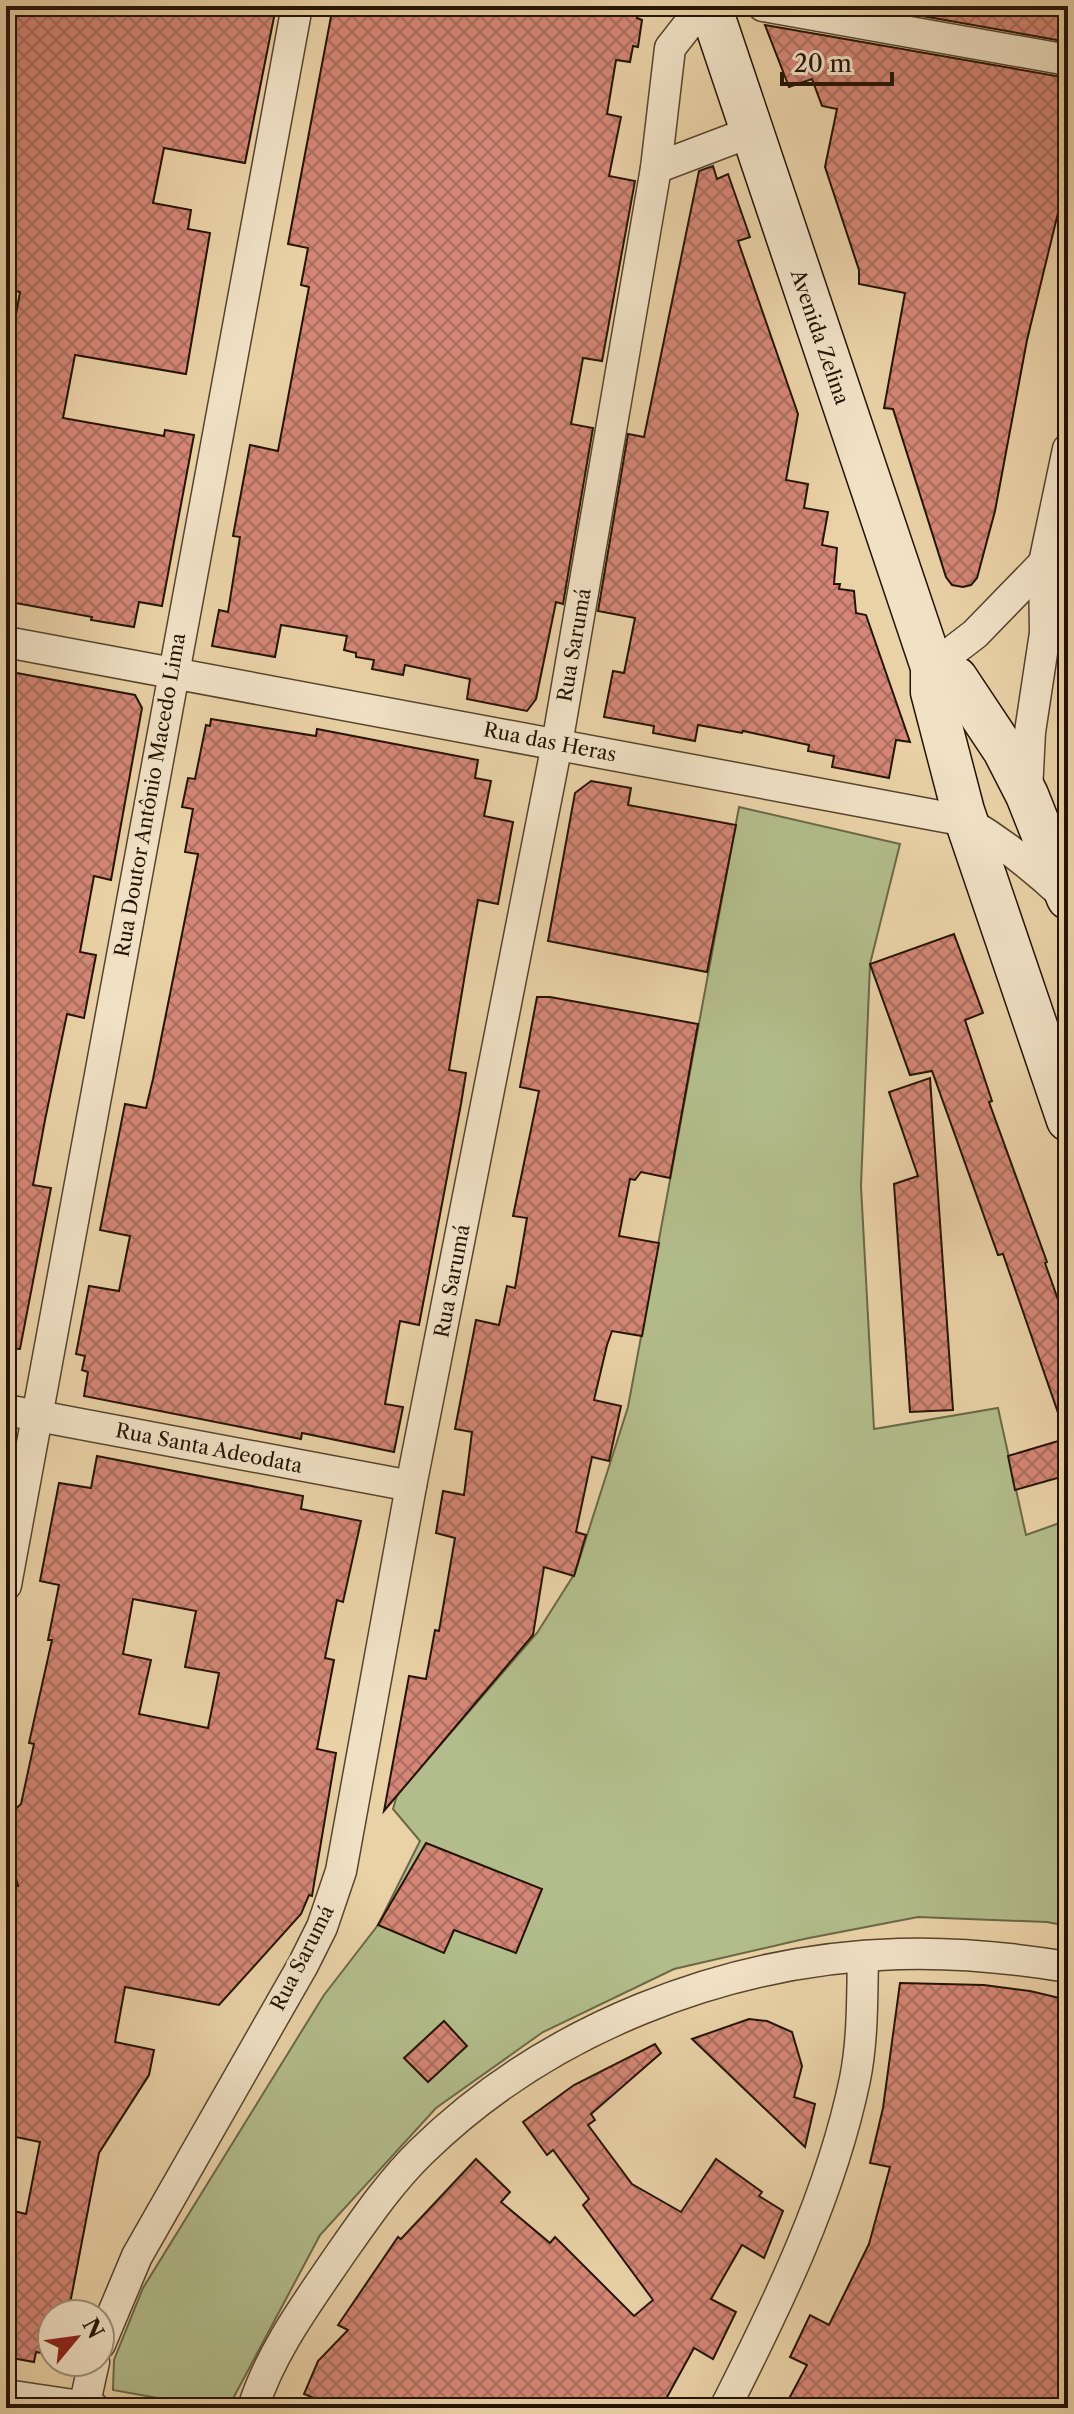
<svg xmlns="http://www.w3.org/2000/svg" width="1074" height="2414" font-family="'Libre Caslon Text',serif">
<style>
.park{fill:#b2bd8b;stroke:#6b6848;stroke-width:2}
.building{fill:url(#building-cross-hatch);stroke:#241405;stroke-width:2;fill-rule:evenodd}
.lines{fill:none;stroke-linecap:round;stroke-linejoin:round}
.street-casing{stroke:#56442e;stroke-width:33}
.secondary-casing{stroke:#241405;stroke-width:45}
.street{stroke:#f1e2c6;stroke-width:30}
.secondary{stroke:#f1e2c6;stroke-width:42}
.labels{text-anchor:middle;stroke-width:7;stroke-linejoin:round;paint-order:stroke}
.street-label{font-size:20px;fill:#241405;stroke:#f1e2c6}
</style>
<defs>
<pattern id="building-cross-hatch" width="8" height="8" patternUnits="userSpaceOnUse" patternTransform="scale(2)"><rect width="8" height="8" fill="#d48776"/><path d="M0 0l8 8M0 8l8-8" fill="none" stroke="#ac6d5f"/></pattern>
</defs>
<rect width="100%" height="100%" fill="#ead2a7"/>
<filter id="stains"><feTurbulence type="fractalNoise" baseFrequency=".0025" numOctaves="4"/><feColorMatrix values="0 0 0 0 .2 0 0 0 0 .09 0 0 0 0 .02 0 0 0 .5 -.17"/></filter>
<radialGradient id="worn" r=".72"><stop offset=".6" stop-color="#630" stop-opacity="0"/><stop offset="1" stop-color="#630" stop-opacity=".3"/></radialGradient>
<polygon class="park" points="739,807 900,844 870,964 861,1186 874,1429 998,1408 1026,1535 1068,1520 1068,1926 1047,1922 918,1917 804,1939 674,1969 543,2032 436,2108 320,2235 228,2408 213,2408 113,2390 114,2360 143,2288 324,1995 378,1925 420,1841 393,1809 397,1795 537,1633 575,1573 628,1407"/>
<g class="building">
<polygon points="37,6 245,6 275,12 245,163 164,148 153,203 191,210 188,229 210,233 186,374 75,355 63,418 164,436 165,430 194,435 162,606 139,602 134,627 91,620 92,617 10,602 14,588 6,587 6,486 13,458 6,456 6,371 20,292 6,289 6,9 36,14"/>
<polygon points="333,6 583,6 637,16 637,18 642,20 638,47 633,46 630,62 616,60 607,114 621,117 609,176 635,181 602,361 583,358 571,424 593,428 563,604 556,602 536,699 527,711 467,699 470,679 405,665 403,675 372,669 374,660 356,657 356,653 344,650 347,636 281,625 275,657 212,646 219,610 228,612 240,537 233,536 250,445 278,451 297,350 309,287 301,285 308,248 288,244"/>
<polygon points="866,6 1068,6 1068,42"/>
<polygon points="765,25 1068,78 1068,172 1027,340 995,511 977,578 971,585 963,587 952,585 946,577 893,409 884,408 905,293 859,284 859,270 825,167 837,109 822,106 812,79 789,87"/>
<polygon points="713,166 717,179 728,174 750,237 738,241 798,414 786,480 808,484 804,508 828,512 822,545 837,548 834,584 840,584 839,589 854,591 856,613 866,615 910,742 896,740 889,778 832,767 834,756 808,751 809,745 743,731 742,733 698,725 695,741 653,733 654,726 604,717 613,671 624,673 635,618 598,611 628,434 644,437 699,171"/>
<polygon points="6,671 135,695 142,708 111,880 94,876 80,952 96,955 84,1018 67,1014 45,1120 33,1185 51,1188 20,1349 6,1348"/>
<polygon points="211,719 316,736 317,729 478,760 475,778 491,781 484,816 513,822 498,904 478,900 467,962 449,1070 466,1073 461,1104 419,1325 400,1321 385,1404 403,1407 394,1452 302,1433 301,1439 84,1396 88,1372 82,1370 85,1356 76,1354 89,1286 119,1291 130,1236 100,1230 125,1104 146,1108 153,1079 198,854 185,852 193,809 182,807 188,778 195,779 206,725 210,726"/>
<polygon points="591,781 631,788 628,805 736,825 707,972 548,941 575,793"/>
<polygon points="954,934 983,1013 965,1020 992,1101 989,1102 1047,1262 1045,1263 1068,1328 1068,1426 1063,1427 1003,1254 998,1255 932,1071 910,1075 870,964"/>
<polygon points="537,997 550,997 698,1024 670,1178 641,1172 635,1180 630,1179 619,1236 659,1243 642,1336 612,1331 607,1345 594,1400 621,1406 609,1461 592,1457 576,1532 586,1535 574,1576 544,1567 533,1635 384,1811 409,1676 426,1679 435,1630 439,1631 455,1538 436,1533 443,1491 464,1495 472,1432 455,1429 476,1320 499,1325 507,1286 515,1288 527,1218 513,1216 539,1091 520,1087"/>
<polygon points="930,1078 953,1410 910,1412 894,1184 918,1176 889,1092"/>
<polygon points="1068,1438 1068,1475 1015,1490 1008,1456"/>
<path d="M97,1456L303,1496L301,1509L361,1521L343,1602L337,1600L325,1658L334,1660L317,1749L336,1753L312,1896L309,1895L301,1914L219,2005L125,1987L115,2042L154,2050L149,2075L99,2153L68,2314H52V2355L36,2352L34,2362L6,2357V2209L26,2214L40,2142L6,2135V1883L18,1886L6,1838L9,1836L12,1812L21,1804L34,1744L29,1743L52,1640H48L59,1585L40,1581L59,1483L91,1488ZM133,1599L196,1611L185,1667L219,1673L208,1728L139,1714L151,1660L123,1654Z"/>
<polygon points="426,1843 542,1889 516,1953 454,1930 444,1953 378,1925"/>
<polygon points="900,1983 984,1985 1030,1991 1068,2000 1068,2408 784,2408 807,2365 790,2357 810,2315 829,2325 869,2244 890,2167 870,2163 883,2108"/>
<polygon points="749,2019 767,2021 792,2032 802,2066 794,2097 815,2104 805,2147 692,2039"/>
<polygon points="444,2021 467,2046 428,2082 404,2058"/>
<polygon points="655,2044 661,2053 591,2114 595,2120 588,2125 632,2184 681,2212 716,2159 762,2192 759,2196 783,2211 764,2258 742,2245 711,2299 736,2312 713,2359 694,2348 661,2408 339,2408 304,2394 318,2361 348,2330 338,2325 398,2237 401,2239 476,2159 510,2192 501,2202 550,2243 555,2237 634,2316 653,2300 583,2205 589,2199 553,2150 547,2155 523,2122 574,2085"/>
</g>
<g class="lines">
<defs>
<g id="street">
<polyline points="763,6 1068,60"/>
<polyline points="656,168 751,132"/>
<path d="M6,642L966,821C1001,842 1031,865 1061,893"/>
<polyline points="932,667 975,634 1044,563"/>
<polyline points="1027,791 1030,732 1045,633 1044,563 1068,449"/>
<polyline points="6,1410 411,1486"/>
<polyline points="6,1585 297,6"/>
<polyline points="100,2344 137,2256 303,1965 322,1927 341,1871 411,1486 557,744 656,168 670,48 703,6"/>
<polyline points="6,2395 94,2408"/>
<polyline points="84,2407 94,2362"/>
<path d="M253,2408C270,2353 307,2303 339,2256C365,2219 390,2182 422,2151C547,2029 725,1959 899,1954C956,1952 1012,1958 1068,1967"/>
<path d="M725,2408C778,2303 831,2195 855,2079C863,2039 862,1997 863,1957"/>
</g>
<g id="secondary">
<polyline points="710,6 932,667 932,692 963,811 1068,1120"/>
<polyline points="932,667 956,678 1004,750 1027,795 1068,898"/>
</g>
</defs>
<use href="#street" class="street-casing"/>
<use href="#secondary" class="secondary-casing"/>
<use href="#street" class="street"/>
<use href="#secondary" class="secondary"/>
</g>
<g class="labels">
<g class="street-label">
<text transform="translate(820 337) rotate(71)" y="7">Avenida Zelina</text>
<text transform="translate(574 645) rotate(-80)" y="7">Rua Sarumá</text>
<text transform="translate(550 742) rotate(11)" y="7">Rua das Heras</text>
<text transform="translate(150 795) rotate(-80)" y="7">Rua Doutor Antônio Macedo Lima</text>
<text transform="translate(452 1281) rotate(-79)" y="7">Rua Sarumá</text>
<text transform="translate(209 1448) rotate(11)" y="7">Rua Santa Adeodata</text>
<text transform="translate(302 1958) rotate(-63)" y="7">Rua Sarumá</text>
</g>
</g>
<rect width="1074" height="2414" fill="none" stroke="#ead2a7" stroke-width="32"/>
<rect x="8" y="8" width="1058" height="2398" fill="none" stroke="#241405" stroke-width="4"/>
<rect x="16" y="16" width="1042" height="2382" fill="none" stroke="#241405" stroke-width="2"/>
<g transform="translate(76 2338) rotate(61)"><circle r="38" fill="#f1e2c6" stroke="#9f9079" stroke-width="2"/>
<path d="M0-6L14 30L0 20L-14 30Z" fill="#8f2418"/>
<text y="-12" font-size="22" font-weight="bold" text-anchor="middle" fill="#241405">N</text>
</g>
<path d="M782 72v12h110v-12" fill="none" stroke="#241405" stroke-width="4"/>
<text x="794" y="72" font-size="24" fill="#241405" stroke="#f1e2c6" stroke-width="6" paint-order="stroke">20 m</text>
<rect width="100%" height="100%" filter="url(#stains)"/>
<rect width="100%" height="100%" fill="url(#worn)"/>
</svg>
